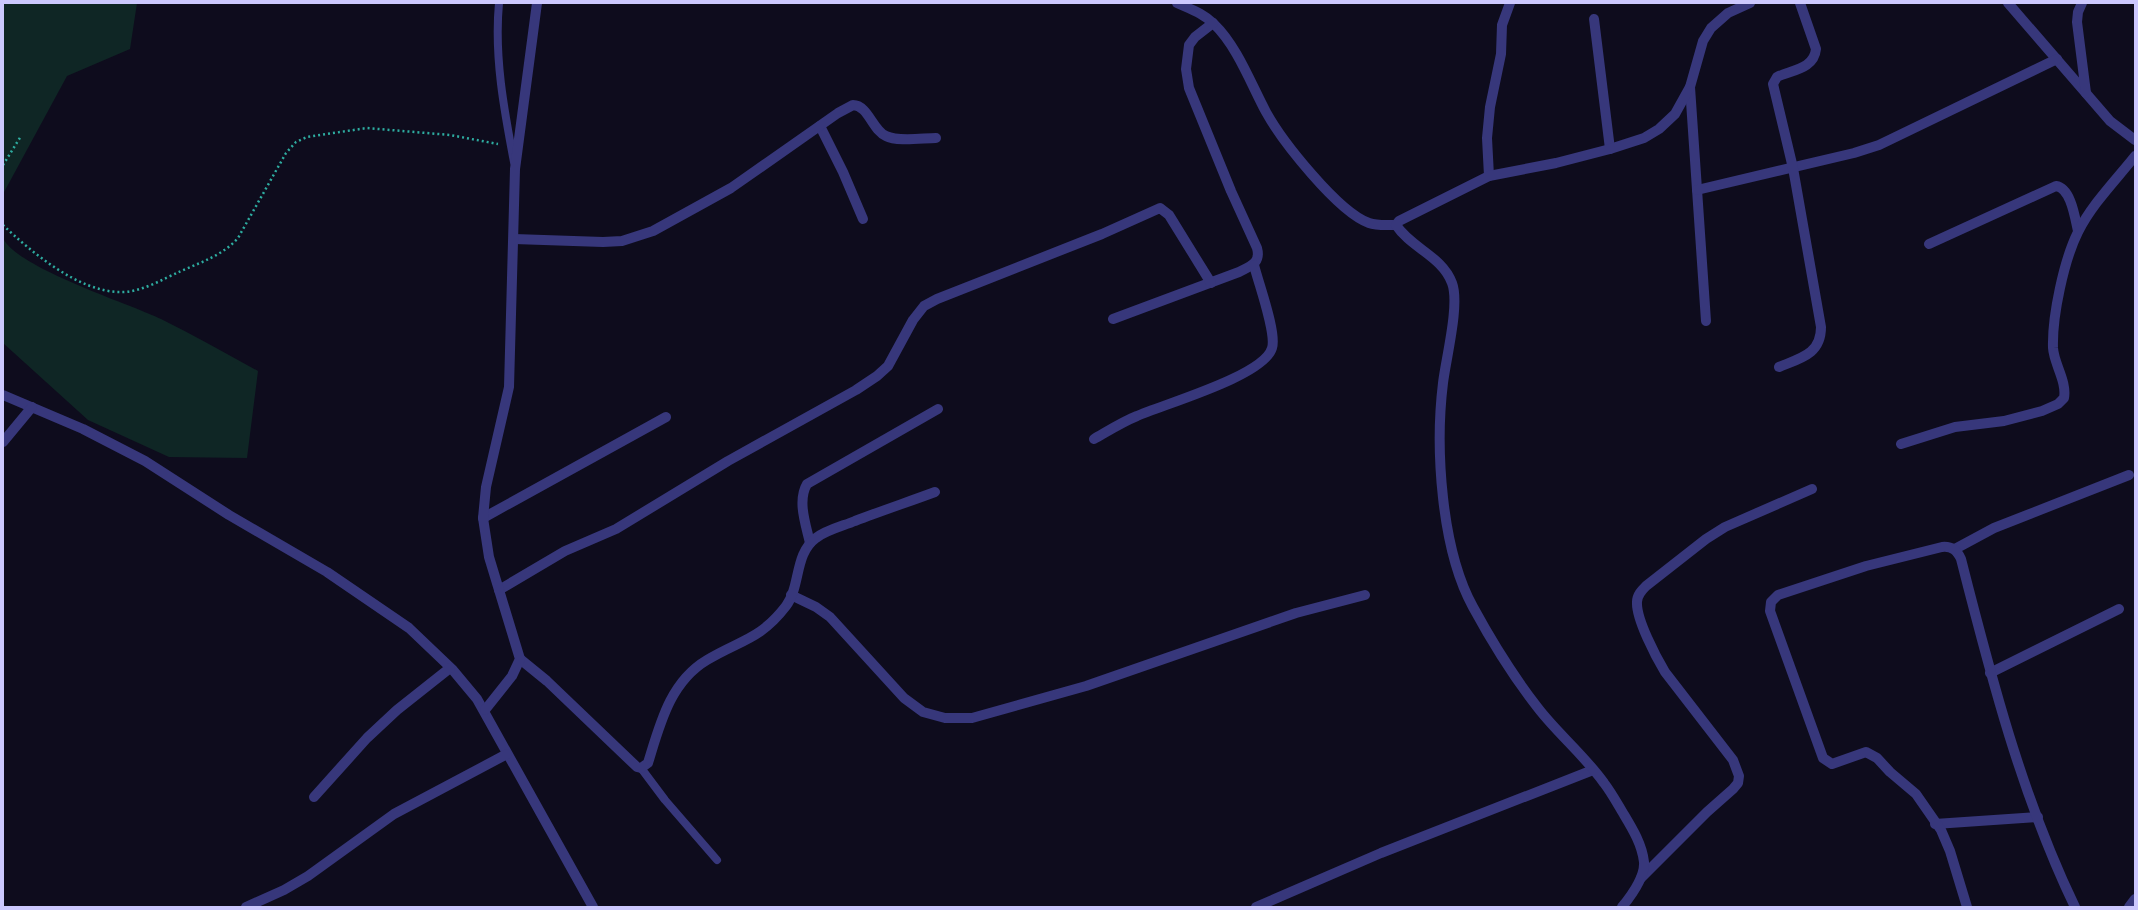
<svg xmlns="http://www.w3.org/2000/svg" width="2138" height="910" font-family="Commissioner,sans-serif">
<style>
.green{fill:#0f2625}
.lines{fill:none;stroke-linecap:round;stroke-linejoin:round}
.path{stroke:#2eaca0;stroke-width:2.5;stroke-dasharray:2 3;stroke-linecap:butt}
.service{stroke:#37377b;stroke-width:8}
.minor{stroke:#37377b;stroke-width:10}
</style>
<rect width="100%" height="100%" fill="#0e0c1d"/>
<g class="green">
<polygon points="3,3 137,3 130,49 67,76 3,194"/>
<path d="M3,238C17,268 128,303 161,319C194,335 226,354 258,371L247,458L169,457L88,420L3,343Z"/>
</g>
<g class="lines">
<g class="path">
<polyline points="3,165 21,136"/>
<path d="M3,225C31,252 79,292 120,292C140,293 163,279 181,271C202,262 223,255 238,238L286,153L296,142L307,137L367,128L450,135L498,144"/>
</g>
<g class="service">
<path d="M499,3C494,56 504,110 514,162"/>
<polyline points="641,768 665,800 717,860"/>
</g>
<g class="minor">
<path d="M1177,3C1190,9 1203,13 1214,24C1237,46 1251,84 1266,112C1282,141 1338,212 1369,223C1377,226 1387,225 1396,225"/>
<polyline points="2008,3 2110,121 2135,140"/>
<polyline points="2082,3 2078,12 2077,22 2086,93"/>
<polyline points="1594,19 1610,149"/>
<polyline points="1690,87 1706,321"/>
<polyline points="820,126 843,172 863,219"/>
<polyline points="1489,176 1487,138 1490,107 1501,54 1502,25 1510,3"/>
<polyline points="1697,190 1854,153 1879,145 2057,59"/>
<path d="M514,239L603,242L622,241L653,231L731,188L838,113L853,105C868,105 873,131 886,136C897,142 923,138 936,138"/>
<path d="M1929,244L2056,186C2071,188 2075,218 2078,231"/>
<path d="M1113,319L1239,272C1251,266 1261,263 1257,248L1231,191L1189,88L1186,69L1189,45L1195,37L1213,23"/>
<path d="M1779,367C1801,358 1821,354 1821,327L1793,168L1773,84L1777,77C1792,70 1814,69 1816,49L1800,3"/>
<polyline points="3,395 83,429 145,461 229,515 327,572 409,628 452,669 477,699 593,907"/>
<path d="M1094,439C1108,431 1122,422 1137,416C1164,404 1264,376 1272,348C1277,333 1258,282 1254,265"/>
<polyline points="3,442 32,407"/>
<path d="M1901,444L1955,427L2004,421L2042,411L2058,404L2064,398C2067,381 2054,364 2053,348C2052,316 2064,260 2078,232C2092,204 2116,180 2135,156"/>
<polyline points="483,518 666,417"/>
<path d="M810,543C806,525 797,501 807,484L938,409"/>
<polyline points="1955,549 1994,528 2129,475"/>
<polyline points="499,590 565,551 616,529 728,461 856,390 877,376 888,366 913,320 924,306 937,299 1102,234 1160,208 1169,215 1211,283"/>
<polyline points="791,595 816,607 830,617 904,698 923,712 945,718 972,718 1086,686 1296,613 1365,595"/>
<path d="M520,659L547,681L637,767L641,768L648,763C660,724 670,682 707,660C740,640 760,640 786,606C801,586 794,554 816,538C826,530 843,526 855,521C881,511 908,502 935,492"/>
<polyline points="1990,673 2119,609"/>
<polyline points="485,710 512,676 520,659 489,557 483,518 486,487 509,387 515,169 537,3"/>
<polyline points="314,797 367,738 397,710 450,668"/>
<polyline points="1935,824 2038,817"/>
<path d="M1641,878L1707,812L1733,789L1738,783L1739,776L1733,760L1665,672C1656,657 1636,619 1637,602C1637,595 1642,590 1646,586L1706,539L1725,527L1812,489"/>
<polyline points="246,907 284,890 308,876 394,814 507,754"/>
<polyline points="1256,907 1381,853 1593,770"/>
<path d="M1622,907C1631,896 1645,877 1644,862C1642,844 1632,828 1623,813C1617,803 1611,792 1604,783C1585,756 1558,734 1538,708C1513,676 1492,642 1473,607C1441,549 1435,448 1443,383C1446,358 1460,304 1452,283C1442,256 1411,248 1396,225L1399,221L1489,176L1556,163L1610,149L1644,138L1659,129L1675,114L1690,87L1703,41L1711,28L1728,13L1750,3"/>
<path d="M1967,907L1950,851L1941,830L1916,794L1890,772L1877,758L1866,752L1832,764L1823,758L1770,611L1771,602L1778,595L1866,566L1942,547C1952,546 1957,550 1961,559C1991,677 2022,797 2075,907"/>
<polyline points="2129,907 2135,899"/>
</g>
</g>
<rect width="2138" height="910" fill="none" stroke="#ccc8fe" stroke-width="8"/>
</svg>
